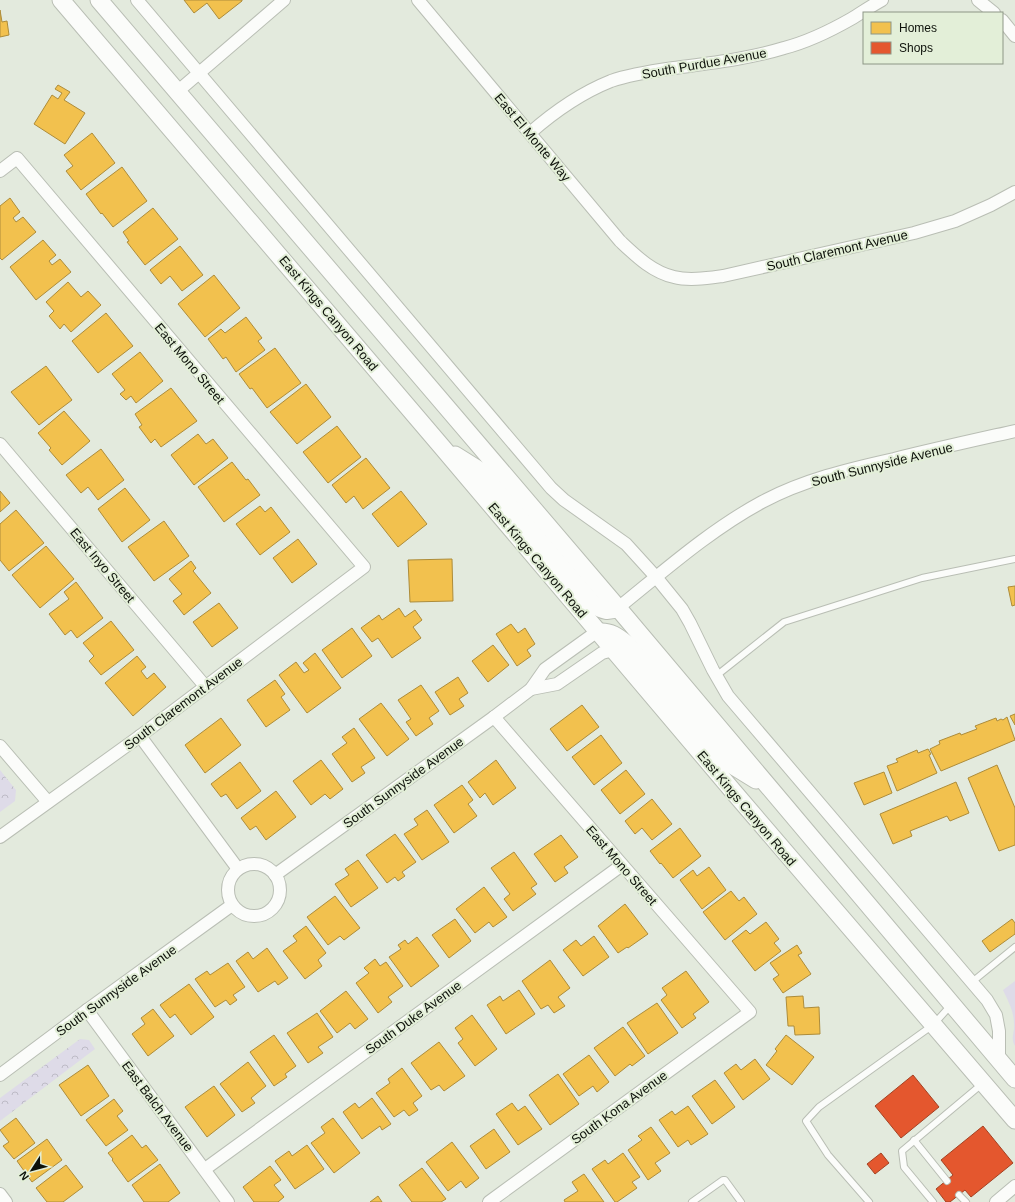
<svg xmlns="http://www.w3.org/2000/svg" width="1015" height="1202" font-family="Helvetica,sans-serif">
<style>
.grass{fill:#dedbe8}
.park{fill:url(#park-crowns)}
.homes{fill:#f2c14e;stroke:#ad8c3a}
.shops{fill:#e4572e;stroke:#a44223}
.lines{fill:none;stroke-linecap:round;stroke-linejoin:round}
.lane-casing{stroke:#b9beb4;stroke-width:8}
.street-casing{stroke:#b9beb4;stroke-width:14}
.secondary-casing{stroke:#b9beb4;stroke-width:19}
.lane{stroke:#fbfcfa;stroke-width:6}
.street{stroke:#fbfcfa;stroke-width:12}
.secondary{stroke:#fbfcfa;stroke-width:17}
.labels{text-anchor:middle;stroke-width:4;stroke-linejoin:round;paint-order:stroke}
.street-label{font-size:13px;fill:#0d110a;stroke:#e3efd8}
</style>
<defs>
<pattern id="park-crowns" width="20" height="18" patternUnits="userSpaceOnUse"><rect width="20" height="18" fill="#dedbe8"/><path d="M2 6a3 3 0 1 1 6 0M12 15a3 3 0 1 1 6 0" fill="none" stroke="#bdbbc6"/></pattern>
</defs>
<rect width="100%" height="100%" fill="#e3eadd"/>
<path class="grass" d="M1015,981V1046C1010,1038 1015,1032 1014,1024C1014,1011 1008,1001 1003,990Z"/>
<g class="park">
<polygon points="0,770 16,790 15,801 0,812"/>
<polygon points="80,1039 89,1040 95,1049 0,1121 0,1098"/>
</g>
<g class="homes">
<polygon points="184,0 242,0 242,1 219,19 207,3 194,13"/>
<polygon points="0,10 2,22 7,21 9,35 0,37"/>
<polygon points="58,85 70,92 64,100 85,113 65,144 34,124 52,95 58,99 62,93 55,89"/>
<polygon points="92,133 115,163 81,190 66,171 73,166 64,155"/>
<polygon points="122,167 147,201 113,227 102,213 101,214 86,194"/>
<polygon points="10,198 20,212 13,218 16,222 23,217 36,232 2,260 0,258 0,206"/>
<polygon points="153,208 178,239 145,265 127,242 129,241 123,232"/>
<polygon points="43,240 56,255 49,261 52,265 60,259 71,272 36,300 10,267"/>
<polygon points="180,246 203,275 182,291 170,276 161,284 150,270"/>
<polygon points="214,275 240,308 205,337 178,304"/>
<polygon points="68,282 81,297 88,291 101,305 71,332 64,324 60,329 49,316 54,311 46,302"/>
<polygon points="106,313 133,346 98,373 72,341"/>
<polygon points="246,317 262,338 258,341 265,350 236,372 226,357 223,359 208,339 221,329 225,333"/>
<polygon points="275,348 301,383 267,408 252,388 250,389 239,374"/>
<polygon points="140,352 163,381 136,403 131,396 126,400 120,394 125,390 112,374"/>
<polygon points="46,366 72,400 39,425 11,392"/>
<polygon points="306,384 331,417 297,444 270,412"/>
<polygon points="171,388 197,421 161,447 155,439 151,443 139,427 142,425 135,414"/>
<polygon points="64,411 90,441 62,465 49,450 51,448 38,433"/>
<polygon points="337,426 361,457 328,483 303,452"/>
<polygon points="198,434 206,444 213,439 228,458 194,485 171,455"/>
<polygon points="101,449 124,480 98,500 88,487 81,493 66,475"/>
<polygon points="366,458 390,488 363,509 354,496 346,503 332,485"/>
<polygon points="232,462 246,480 248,479 260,495 224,522 198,487"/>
<polygon points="125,488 150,520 122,542 98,509"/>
<polygon points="0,491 10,503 0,512"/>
<polygon points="401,491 427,524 398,547 372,514"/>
<polygon points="260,506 265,512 271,507 290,532 260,555 236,524"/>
<polygon points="16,510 44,543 9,571 0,560 0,524"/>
<polygon points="164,521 189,556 154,581 128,547"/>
<polygon points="298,539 317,564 292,583 273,558"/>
<polygon points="46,546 74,579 40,608 12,575"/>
<polygon points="452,559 453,601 410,602 408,560"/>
<polygon points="191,561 196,568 193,571 211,593 184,615 173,601 182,594 169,579"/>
<polygon points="76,582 103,618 77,638 71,630 65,635 49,614 69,599 64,592"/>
<polygon points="1015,586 1015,605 1012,606 1008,587"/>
<polygon points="219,603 238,628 212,647 193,622"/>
<polygon points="399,608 405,617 415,610 422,620 413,627 421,638 392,658 378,638 372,642 361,628 379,615 382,620"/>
<polygon points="111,621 134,650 101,675 89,661 94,656 83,643"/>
<polygon points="511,624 518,633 525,628 535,644 527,650 531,656 517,666 496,634"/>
<polygon points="352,628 372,656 342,678 322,650"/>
<polygon points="493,645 509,665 488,682 472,661"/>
<polygon points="315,653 341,688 307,713 279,675 296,662 304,673 309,670 303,663"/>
<polygon points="137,656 146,667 141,671 147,679 154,673 166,687 133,716 105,683"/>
<polygon points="458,677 468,693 459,699 464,706 450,715 435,692"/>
<polygon points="275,680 285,694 281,697 290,710 266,727 247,700"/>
<polygon points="421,685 439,711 429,718 433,724 416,736 406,722 411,719 398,700"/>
<polygon points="381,703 409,739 387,756 359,719"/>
<polygon points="582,705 599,727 567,751 550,729"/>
<polygon points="1015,714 1015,725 1010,716"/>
<polygon points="1007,717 1015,740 941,771 930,749 940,744 939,741 960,733 961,735 977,729 975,726 996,718 997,721 1001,719 1003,720"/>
<polygon points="221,718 241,745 205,773 185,745"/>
<polygon points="354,728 375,758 361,767 365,773 352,782 332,754 347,743 342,737"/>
<polygon points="601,735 622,763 594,785 572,757"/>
<polygon points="928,749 931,754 929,755 937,773 897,791 887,766 898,762 896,759 917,750 918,753"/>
<polygon points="321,760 343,789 330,799 325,794 311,805 293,781"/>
<polygon points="496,760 516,788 493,805 485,793 480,798 468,782"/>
<polygon points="240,762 261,791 237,809 226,794 221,797 211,784"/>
<polygon points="997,765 1015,808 1015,845 999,851 968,778"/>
<polygon points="626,770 645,794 620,814 601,790"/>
<polygon points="884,772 892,793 864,805 854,783"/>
<polygon points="956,782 969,813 950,821 947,816 910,831 912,836 893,844 880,814"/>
<polygon points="462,785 473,800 468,804 477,816 454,833 434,805"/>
<polygon points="276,791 296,817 266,840 256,826 250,830 241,818"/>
<polygon points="652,799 672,824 652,840 642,828 635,834 625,821"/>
<polygon points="427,810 449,842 422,860 404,834 418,825 414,819"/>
<polygon points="680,828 701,856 673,878 661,863 660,864 650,851"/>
<polygon points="395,834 416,862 402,872 405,876 398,881 395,877 387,883 366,855"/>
<polygon points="561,835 578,857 564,867 568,873 555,882 534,854"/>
<polygon points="514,852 537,884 531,888 536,894 513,911 504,899 510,894 491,868"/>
<polygon points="358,860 378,888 351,907 335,884 349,875 345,869"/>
<polygon points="709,867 726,890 702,909 680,880 693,870 697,876"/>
<polygon points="484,887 507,917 493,927 489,922 475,933 456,909"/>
<polygon points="731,891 739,901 744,897 757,914 725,940 703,912"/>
<polygon points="335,896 360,928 344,940 340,936 328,945 307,917"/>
<polygon points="625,904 648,934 628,948 627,947 618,953 598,926"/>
<polygon points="455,919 471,941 449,958 432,935"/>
<polygon points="1012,919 1015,923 1015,934 990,952 982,941"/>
<polygon points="766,922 779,939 774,943 781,951 755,971 732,941 746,930 750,934"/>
<polygon points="306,926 326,953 318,960 322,966 305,979 283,951 297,941 293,936"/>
<polygon points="594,936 609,957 583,976 563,950 576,940 581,946"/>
<polygon points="417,937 439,966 411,987 389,957 401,949 398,945 405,940 408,944"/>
<polygon points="797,945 802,953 798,955 811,974 783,993 773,979 779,975 770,963"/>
<polygon points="267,948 288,978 278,985 275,981 258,992 236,961 248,952 253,959"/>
<polygon points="375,959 380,966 386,962 403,986 388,997 392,1002 378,1013 356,983 369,973 364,968"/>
<polygon points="550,960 570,988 558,997 565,1006 554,1013 548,1005 541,1009 522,981"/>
<polygon points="228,963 245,987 233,995 237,1000 230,1005 226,1000 215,1007 195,979 207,971 210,975"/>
<polygon points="686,971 709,1002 693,1014 696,1018 682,1028 661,1000 667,995 662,988"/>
<polygon points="189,984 214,1017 191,1035 175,1014 170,1018 160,1005"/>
<polygon points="519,990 535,1014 506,1034 487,1005 500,996 503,1001"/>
<polygon points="346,991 368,1019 355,1029 350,1023 337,1033 320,1011"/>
<polygon points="803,996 804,1008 819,1007 820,1034 795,1035 794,1026 788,1026 786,997"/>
<polygon points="657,1003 678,1033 648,1054 627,1023"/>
<polygon points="153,1009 174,1036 148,1056 132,1034 145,1024 141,1018"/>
<polygon points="317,1013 333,1037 318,1047 323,1053 308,1063 287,1033"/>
<polygon points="472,1015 497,1049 475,1066 458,1043 463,1039 455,1028"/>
<polygon points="623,1027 645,1056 632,1066 630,1064 615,1076 594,1048"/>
<polygon points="274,1035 296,1066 285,1074 287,1077 274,1086 250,1052"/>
<polygon points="786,1035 814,1057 792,1085 766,1065 777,1051 775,1049"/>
<polygon points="439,1042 465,1076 444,1091 439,1085 431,1090 411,1063"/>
<polygon points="589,1055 609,1082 597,1092 593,1086 579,1096 563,1074"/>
<polygon points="755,1059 770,1079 743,1100 724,1073 736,1064 741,1070"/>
<polygon points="248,1062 266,1086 251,1098 255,1103 242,1112 220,1084"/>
<polygon points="88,1065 109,1096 81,1116 59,1085"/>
<polygon points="402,1068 422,1096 413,1103 418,1110 409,1116 404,1110 394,1117 376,1093 390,1083 388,1079"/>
<polygon points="558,1074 579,1104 550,1125 529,1095"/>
<polygon points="715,1080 735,1107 712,1124 692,1096"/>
<polygon points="214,1086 235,1115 207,1137 185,1107"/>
<polygon points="372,1098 391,1124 382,1130 380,1126 362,1139 343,1112 355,1103 359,1108"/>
<polygon points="114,1099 123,1111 117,1116 128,1130 106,1146 86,1120"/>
<polygon points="512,1103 518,1111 525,1106 542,1129 518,1145 496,1114"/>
<polygon points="688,1106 708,1134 691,1145 688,1140 678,1147 659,1120 672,1111 675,1115"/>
<polygon points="16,1118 35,1143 14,1159 3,1146 9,1142 0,1130"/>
<polygon points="333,1118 360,1153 334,1173 311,1143 325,1133 321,1127"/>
<polygon points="651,1127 670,1153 655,1163 661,1171 648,1180 628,1150 642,1140 638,1136"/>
<polygon points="494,1129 510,1152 486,1169 470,1146"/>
<polygon points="132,1135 142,1148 146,1145 158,1160 128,1182 112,1160 113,1159 108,1153"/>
<polygon points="47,1139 62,1160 32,1182 17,1161"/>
<polygon points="452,1142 479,1178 466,1188 461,1181 448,1191 426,1162"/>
<polygon points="307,1145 324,1169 295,1189 275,1161 289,1151 292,1156"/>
<polygon points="623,1153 640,1177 632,1182 637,1188 617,1202 615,1202 592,1169 605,1160 608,1164"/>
<polygon points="160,1164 180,1193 168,1202 144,1202 132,1185"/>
<polygon points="66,1165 83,1187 63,1202 47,1202 36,1188"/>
<polygon points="270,1166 281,1180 274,1185 284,1197 278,1202 254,1202 243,1187"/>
<polygon points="422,1168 446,1199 441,1202 412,1202 399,1185"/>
<polygon points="584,1174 604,1202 565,1202 564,1200 578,1191 572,1182"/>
<polygon points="378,1196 382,1202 370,1202"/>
</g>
<g class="shops">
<polygon points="913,1075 939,1107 901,1138 875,1106"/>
<polygon points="983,1126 1013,1163 971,1197 965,1190 950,1202 946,1202 936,1189 953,1175 941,1160"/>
<polygon points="881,1153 889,1163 875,1174 867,1164"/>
</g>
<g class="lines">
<defs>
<g id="lane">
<polyline points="716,676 784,622 922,578 1015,559"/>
<polyline points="972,982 1015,947"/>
<polyline points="914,1140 947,1181"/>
<polyline points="959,1195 966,1202"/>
<polyline points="692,1202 723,1180 725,1180 741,1202"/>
<polyline points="869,1202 828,1155 806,1121 819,1107 933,1025 952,1004"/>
<polyline points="933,1202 904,1167 902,1151 982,1084"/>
</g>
<g id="street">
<polyline points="137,0 551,488 564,500 626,544 656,577 682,609 690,623 713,670 728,696 987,1000 996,1015 999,1031 999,1059"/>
<path d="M418,0L620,241C636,256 652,272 674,277C689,281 708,278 723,276L914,233L955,221L991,205L1015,192"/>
<polyline points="978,0 994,13"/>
<polyline points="1002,20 1015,36"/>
<polyline points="177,92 284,0"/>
<path d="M530,133C555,111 581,93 611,81C631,74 653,71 674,68C711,63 748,59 784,48C807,42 830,31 851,19C861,13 871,6 882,0"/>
<polyline points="0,171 17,158 364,567 140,736 0,837"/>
<polyline points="0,444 205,686"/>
<path d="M618,608C664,571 710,530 762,502C803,480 849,469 894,459C934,449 975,440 1015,431"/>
<polyline points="531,689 557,684 602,653 613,650"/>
<polyline points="140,736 238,869"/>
<polyline points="0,746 48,802"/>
<circle cx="254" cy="890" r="26"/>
<polyline points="275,875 494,717 531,689 545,669 595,633 599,632"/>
<polyline points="87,1010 228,1202"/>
<polyline points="0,1075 87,1010 232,905"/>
<polyline points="205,1169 622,865"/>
<polyline points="0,1194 6,1202"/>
<polyline points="489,1202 750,1012 494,717"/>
<polyline points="996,1202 1015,1186"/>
</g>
<g id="secondary">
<polyline points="61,0 442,447 732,790 1015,1120"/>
<polyline points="99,0 618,608 1015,1079"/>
<path d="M455,455L479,470L594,605C603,611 608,612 618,608"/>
<path d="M599,632C611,631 618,637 627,644L730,764L756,780"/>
</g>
</defs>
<use href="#lane" class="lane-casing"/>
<use href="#street" class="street-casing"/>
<use href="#secondary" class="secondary-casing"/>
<use href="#lane" class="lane"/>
<use href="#street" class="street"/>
<use href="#secondary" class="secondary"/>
</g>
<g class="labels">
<g class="street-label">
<text transform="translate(704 63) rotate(-10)" y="5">South Purdue Avenue</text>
<text transform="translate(533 137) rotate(50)" y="5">East El Monte Way</text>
<text transform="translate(837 250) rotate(-13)" y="5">South Claremont Avenue</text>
<text transform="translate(329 313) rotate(50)" y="5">East Kings Canyon Road</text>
<text transform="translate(190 363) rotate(50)" y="5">East Mono Street</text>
<text transform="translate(882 464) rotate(-14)" y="5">South Sunnyside Avenue</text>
<text transform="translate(538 560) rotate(50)" y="5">East Kings Canyon Road</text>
<text transform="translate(103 565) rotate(50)" y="5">East Inyo Street</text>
<text transform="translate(183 703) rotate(-37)" y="5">South Claremont Avenue</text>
<text transform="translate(403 782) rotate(-36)" y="5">South Sunnyside Avenue</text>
<text transform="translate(747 808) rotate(50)" y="5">East Kings Canyon Road</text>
<text transform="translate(622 865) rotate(49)" y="5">East Mono Street</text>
<text transform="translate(116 990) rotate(-36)" y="5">South Sunnyside Avenue</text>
<text transform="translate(413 1017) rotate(-36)" y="5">South Duke Avenue</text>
<text transform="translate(158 1106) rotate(53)" y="5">East Balch Avenue</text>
<text transform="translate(619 1107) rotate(-36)" y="5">South Kona Avenue</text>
</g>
</g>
<rect x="863" y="12" width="140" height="52" fill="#e3efd8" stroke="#8d9686"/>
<rect x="871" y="22" width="20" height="12" fill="#f2c14e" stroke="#8d9686"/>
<text x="899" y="32" font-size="12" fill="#0d110a">Homes</text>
<rect x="871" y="42" width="20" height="12" fill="#e4572e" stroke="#8d9686"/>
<text x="899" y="52" font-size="12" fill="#0d110a">Shops</text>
<g transform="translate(32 1170) rotate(234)" stroke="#e3efd8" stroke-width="3" paint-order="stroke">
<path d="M0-3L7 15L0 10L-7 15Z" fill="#0d110a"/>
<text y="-6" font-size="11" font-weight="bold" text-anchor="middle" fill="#0d110a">N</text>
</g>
</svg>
